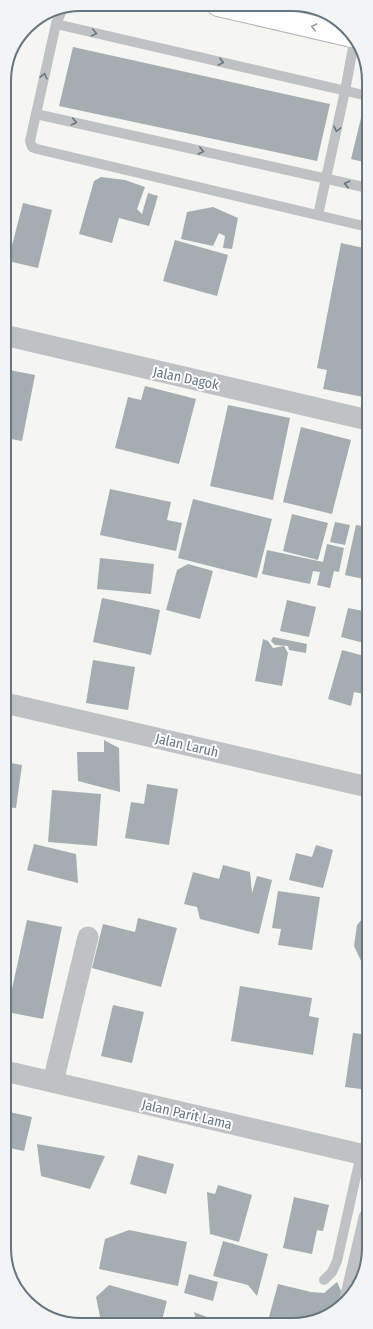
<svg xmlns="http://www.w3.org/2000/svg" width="373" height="1329" font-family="'Fira Sans Condensed',sans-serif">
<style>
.building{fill:#a4adb2}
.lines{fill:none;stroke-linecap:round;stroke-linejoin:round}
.primary-casing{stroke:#b1b6b9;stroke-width:24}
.service{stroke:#bec2c5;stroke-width:10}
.minor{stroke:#bec2c5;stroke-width:21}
.primary{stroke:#fff;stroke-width:22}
.oneway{stroke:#939fa7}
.oneway2{stroke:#657681}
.labels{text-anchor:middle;stroke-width:4;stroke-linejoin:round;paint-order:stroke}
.street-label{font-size:14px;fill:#657681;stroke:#fff}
.rim{fill:none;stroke:#657681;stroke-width:2}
</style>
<rect width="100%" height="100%" fill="#f5f5f1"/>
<g class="building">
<polygon points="73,47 330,104 317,161 59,106"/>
<polygon points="362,114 368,115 368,163 351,159"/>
<polygon points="101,177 125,180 145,187 137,209 142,214 148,193 158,196 149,226 119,218 112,243 79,234 94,181"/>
<polygon points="23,203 52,210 38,268 8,261"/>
<polygon points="213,207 238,218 232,249 223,248 225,236 219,233 213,246 181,239 187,212"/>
<polygon points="175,240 228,255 217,296 163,281"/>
<polygon points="341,243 368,249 368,398 323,389 327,370 317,368"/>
<polygon points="4,369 35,375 22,441 5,438"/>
<polygon points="145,386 196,399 179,464 115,448 128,397 141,400"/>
<polygon points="228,405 290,418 273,500 210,486"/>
<polygon points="301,427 351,440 332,514 283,502"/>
<polygon points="110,489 171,502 167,520 182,523 176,551 100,535"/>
<polygon points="193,499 272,519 257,578 178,558"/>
<polygon points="292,514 328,523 318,560 283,551"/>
<polygon points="335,522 350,525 345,545 330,542"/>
<polygon points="356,525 368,527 368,580 345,575"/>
<polygon points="327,544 344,548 339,572 334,571 330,588 317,585 320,572 313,571 310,584 262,574 267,550 323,562"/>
<polygon points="100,558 154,564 151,594 97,589"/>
<polygon points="188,564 213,571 200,619 166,610 177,570"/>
<polygon points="102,598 160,610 151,655 93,642"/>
<polygon points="287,600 316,607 309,637 280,631"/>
<polygon points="348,608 368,612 368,644 341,637"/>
<polygon points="273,637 307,644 306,653 289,650 288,646 275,645 271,641"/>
<polygon points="263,639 268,641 273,648 284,646 288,653 282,686 255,681"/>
<polygon points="342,650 368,657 368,695 354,692 351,706 328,699"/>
<polygon points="93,660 135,667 128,710 86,703"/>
<polygon points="104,740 119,748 120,792 78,781 77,752 104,752"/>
<polygon points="5,762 22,765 16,808 5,807"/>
<polygon points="147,784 178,789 169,845 125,838 131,802 144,804"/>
<polygon points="52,790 101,794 97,846 48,842"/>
<polygon points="34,844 76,854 78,883 27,870"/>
<polygon points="316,845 333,850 323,888 289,880 296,853 312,857"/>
<polygon points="223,865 250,872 252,893 257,876 272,880 259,934 200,919 197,907 184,904 193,872 219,879"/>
<polygon points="278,891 320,897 312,950 278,945 281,929 272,928"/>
<polygon points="368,912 369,960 362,963 354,946 357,925"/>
<polygon points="138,918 177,928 161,987 92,968 103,924 135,932"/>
<polygon points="27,920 62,927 43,1019 7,1012"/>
<polygon points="240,986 312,998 309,1016 319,1018 313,1055 231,1041"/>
<polygon points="113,1005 144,1012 132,1063 101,1056"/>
<polygon points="353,1033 369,1035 369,1090 345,1087"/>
<polygon points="5,1111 32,1117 24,1151 5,1147"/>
<polygon points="37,1144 105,1156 90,1189 41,1176"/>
<polygon points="138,1155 174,1164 166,1194 130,1184"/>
<polygon points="218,1185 252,1195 239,1242 210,1234 207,1192 215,1194"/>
<polygon points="294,1197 329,1205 323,1231 317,1230 312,1254 283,1248"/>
<polygon points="129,1230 187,1242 178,1286 99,1269 105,1239"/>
<polygon points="223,1241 268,1254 257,1296 248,1285 213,1276"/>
<polygon points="189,1274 218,1282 213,1301 184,1293"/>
<polygon points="337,1282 342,1293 338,1306 307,1324 295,1324 269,1317 278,1284 311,1292 324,1293"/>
<polygon points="109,1285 167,1301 161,1324 108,1323 101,1322 96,1297"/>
<polygon points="194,1312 207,1317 211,1324 194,1324 197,1322"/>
</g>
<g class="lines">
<defs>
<polyline id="primary" points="218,5 352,36"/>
</defs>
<use href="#primary" class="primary-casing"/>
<g class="service">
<polyline points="63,8 56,24 30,141 32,147 37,149 368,227"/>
<polyline points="56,24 368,96"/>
<polyline points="36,114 368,188"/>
<polyline points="318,215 345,91 354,42"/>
<polyline points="324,1280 332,1272 337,1261 361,1154"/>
</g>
<g class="minor">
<polyline points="4,335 368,420"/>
<polyline points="5,703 368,787"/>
<polyline points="5,1071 369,1156"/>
<polyline points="53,1082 88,937"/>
<polyline points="364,1263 359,1261 369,1218"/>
<polyline points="350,1299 359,1261"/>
</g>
<use href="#primary" class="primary"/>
</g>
<defs><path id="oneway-chevron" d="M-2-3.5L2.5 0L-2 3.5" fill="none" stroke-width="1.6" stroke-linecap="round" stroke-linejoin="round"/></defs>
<use class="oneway" href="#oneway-chevron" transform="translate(314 27) rotate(-167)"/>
<g class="oneway2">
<use href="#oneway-chevron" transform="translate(94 33) rotate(13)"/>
<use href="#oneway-chevron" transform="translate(221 62) rotate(13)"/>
<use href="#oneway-chevron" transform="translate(44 76) rotate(-77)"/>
<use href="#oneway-chevron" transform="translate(74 122) rotate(13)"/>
<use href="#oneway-chevron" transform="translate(337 129) rotate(102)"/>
<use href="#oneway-chevron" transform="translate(201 151) rotate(13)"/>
<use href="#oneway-chevron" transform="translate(347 184) rotate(-167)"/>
</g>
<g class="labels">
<g class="street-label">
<text transform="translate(186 378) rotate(12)" y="5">Jalan Dagok</text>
<text transform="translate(187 745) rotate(13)" y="5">Jalan Laruh</text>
<text transform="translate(187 1114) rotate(13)" y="5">Jalan Parit Lama</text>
</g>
</g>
<path d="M0 0H373V1329H0ZM81 11H292A70 70 0 0 1 362 81V1248A70 70 0 0 1 292 1318H81A70 70 0 0 1 11 1248V81A70 70 0 0 1 81 11Z" fill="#f3f4f5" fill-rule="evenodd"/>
<path class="rim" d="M81 11H292A70 70 0 0 1 362 81V1248A70 70 0 0 1 292 1318H81A70 70 0 0 1 11 1248V81A70 70 0 0 1 81 11Z"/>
</svg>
